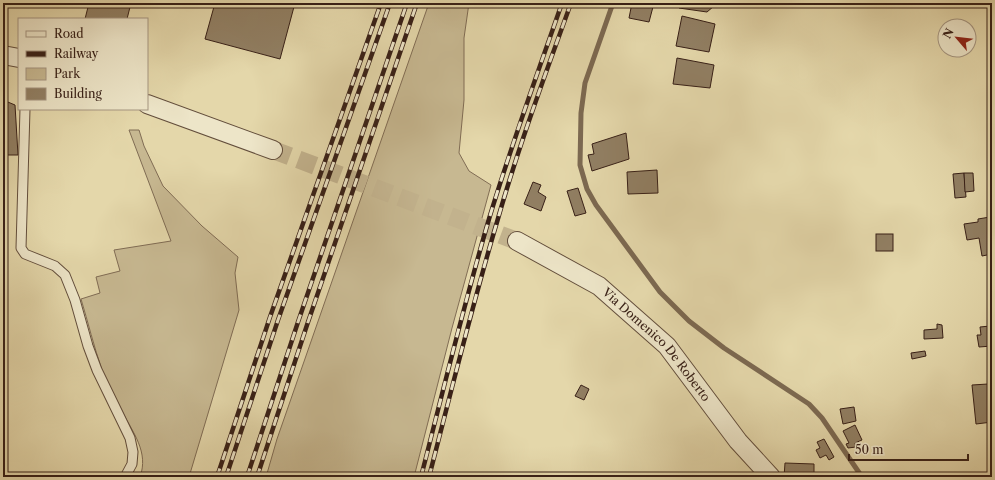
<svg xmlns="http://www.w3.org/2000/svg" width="995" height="480" font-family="'Libre Caslon Text',serif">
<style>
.green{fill:#c7b891;stroke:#806c54}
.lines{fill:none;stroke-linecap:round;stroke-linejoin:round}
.stream{stroke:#7c6951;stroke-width:5}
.building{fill:#917f63;stroke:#382017}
.minor-tunnel{stroke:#c2b28d;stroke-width:18;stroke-dasharray:18 9;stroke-linecap:butt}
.service-casing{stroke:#634e3c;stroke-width:11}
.minor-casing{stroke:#634e3c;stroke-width:20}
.service{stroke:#ede5c8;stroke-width:9}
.minor{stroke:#ede5c8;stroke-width:18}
.rail-casing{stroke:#382017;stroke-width:4.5}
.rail{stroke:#ede5c8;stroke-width:3;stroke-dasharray:9;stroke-linecap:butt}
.labels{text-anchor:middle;stroke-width:3;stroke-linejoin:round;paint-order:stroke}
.street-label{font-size:12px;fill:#382017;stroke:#ede5c8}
</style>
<rect width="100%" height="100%" fill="#e4d7aa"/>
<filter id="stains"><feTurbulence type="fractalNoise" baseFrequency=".005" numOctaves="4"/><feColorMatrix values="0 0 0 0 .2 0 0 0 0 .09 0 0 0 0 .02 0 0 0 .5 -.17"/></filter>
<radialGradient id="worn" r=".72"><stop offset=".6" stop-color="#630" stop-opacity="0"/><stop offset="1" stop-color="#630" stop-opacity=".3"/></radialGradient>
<g class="green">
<polygon points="429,3 469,3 464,38 464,100 459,153 469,171 491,185 452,328 414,477 266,477 277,439"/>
<path d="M129,130H139L144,146L163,186L202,226L238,257L235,273L239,310L189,477H140C149,452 133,433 122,411C115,398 107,384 102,370C94,347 88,322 81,299L100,293L96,277L120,271L114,250L171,241Z"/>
</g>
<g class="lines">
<polyline class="stream" points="613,3 585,83 581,113 580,165 587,189 596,205 660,292 689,321 724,348 809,404 822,418 862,477"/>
</g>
<g class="building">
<polygon points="89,3 131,3 127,19 85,19"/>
<polygon points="215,3 295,3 280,59 205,39"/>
<polygon points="632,3 654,3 649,22 629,18"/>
<polygon points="680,3 714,3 714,6 707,12 679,8"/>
<polygon points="682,16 715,24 709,52 676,46"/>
<polygon points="677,58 714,65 710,88 673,84"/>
<polygon points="3,100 15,105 18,155 3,155"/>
<polygon points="626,133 629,159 592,171 588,155 594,154 592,144"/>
<polygon points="657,170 658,193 628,194 627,172"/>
<polygon points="964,173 966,197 955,198 953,174"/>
<polygon points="964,173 973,173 974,191 965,192"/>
<polygon points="533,182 541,185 538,192 546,197 541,211 524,204"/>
<polygon points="578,188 586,213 575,216 567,191"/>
<polygon points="990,217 992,226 992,254 982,256 979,238 967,240 964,224 978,222 978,219"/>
<rect x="876" y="234" width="17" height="17"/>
<polygon points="991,323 992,323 992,346 979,347 977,335 981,335 980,327 990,326"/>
<polygon points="937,324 942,325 943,338 924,339 924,330 937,329"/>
<polygon points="925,351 926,356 912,359 911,353"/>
<polygon points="988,384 992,422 976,424 972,385"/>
<polygon points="581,385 589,389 584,400 575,396"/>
<polygon points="854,407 856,421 843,424 840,409"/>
<polygon points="855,425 862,440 855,443 856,447 848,448 846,444 849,443 843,431"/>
<polygon points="824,439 834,457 829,460 826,455 820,458 816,450 820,448 817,442"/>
<polygon points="785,463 814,464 814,477 784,477"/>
</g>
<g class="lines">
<polyline class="minor-tunnel" points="273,150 517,241"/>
<defs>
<polyline id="service" points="25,109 21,248 25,254 55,266 65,275 75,300 88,346 97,370 130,438 133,452 132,464 125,477"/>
<g id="minor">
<polyline points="3,55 19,58"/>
<polyline points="147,104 273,150"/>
<path id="s1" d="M517,241L599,286L667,346L738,441L771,477"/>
</g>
</defs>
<use href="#service" class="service-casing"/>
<use href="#minor" class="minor-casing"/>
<use href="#service" class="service"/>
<use href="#minor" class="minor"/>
<defs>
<g id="rail">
<polyline points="217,477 270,317 381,3"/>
<polyline points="226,477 278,320 390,3"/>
<polyline points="247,477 298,322 407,3"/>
<polyline points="257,477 307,325 417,3"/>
<path d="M421,477C443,391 464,304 489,219C511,146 537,75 562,3"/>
<path d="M429,477C451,392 472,306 497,222C518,148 545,75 571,3"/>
</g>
</defs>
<use href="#rail" class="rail-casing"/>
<use href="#rail" class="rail"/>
</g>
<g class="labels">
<g class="street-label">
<text dy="4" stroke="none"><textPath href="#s1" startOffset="176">Via Domenico De Roberto</textPath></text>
</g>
</g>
<rect width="995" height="480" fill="none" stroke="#e4d7aa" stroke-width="16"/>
<rect x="4" y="4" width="987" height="472" fill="none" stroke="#382017" stroke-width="2"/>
<rect x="8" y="8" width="979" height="464" fill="none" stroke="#382017"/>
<rect x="18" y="18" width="130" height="92" fill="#ede5c8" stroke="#a59681"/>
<rect x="26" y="31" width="20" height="6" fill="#ede5c8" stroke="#a59681"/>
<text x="54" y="38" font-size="12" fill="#382017">Road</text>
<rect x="26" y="51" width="20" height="6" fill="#382017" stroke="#a59681"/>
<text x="54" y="58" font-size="12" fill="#382017">Railway</text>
<rect x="26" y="68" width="20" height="12" fill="#c7b891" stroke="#a59681"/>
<text x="54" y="78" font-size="12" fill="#382017">Park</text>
<rect x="26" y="88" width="20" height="12" fill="#917f63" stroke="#a59681"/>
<text x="54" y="98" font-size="12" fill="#382017">Building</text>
<g transform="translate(957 38) rotate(298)"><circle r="19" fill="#ede5c8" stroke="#a59681"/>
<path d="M0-3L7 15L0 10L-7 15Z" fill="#8f2418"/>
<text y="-6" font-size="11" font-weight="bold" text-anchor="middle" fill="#382017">N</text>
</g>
<path d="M849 454v6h119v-6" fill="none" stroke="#382017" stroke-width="2"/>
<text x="855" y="454" font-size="12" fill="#382017" stroke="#ede5c8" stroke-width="3" paint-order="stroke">50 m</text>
<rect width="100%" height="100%" filter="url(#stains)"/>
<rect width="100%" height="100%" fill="url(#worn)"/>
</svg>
